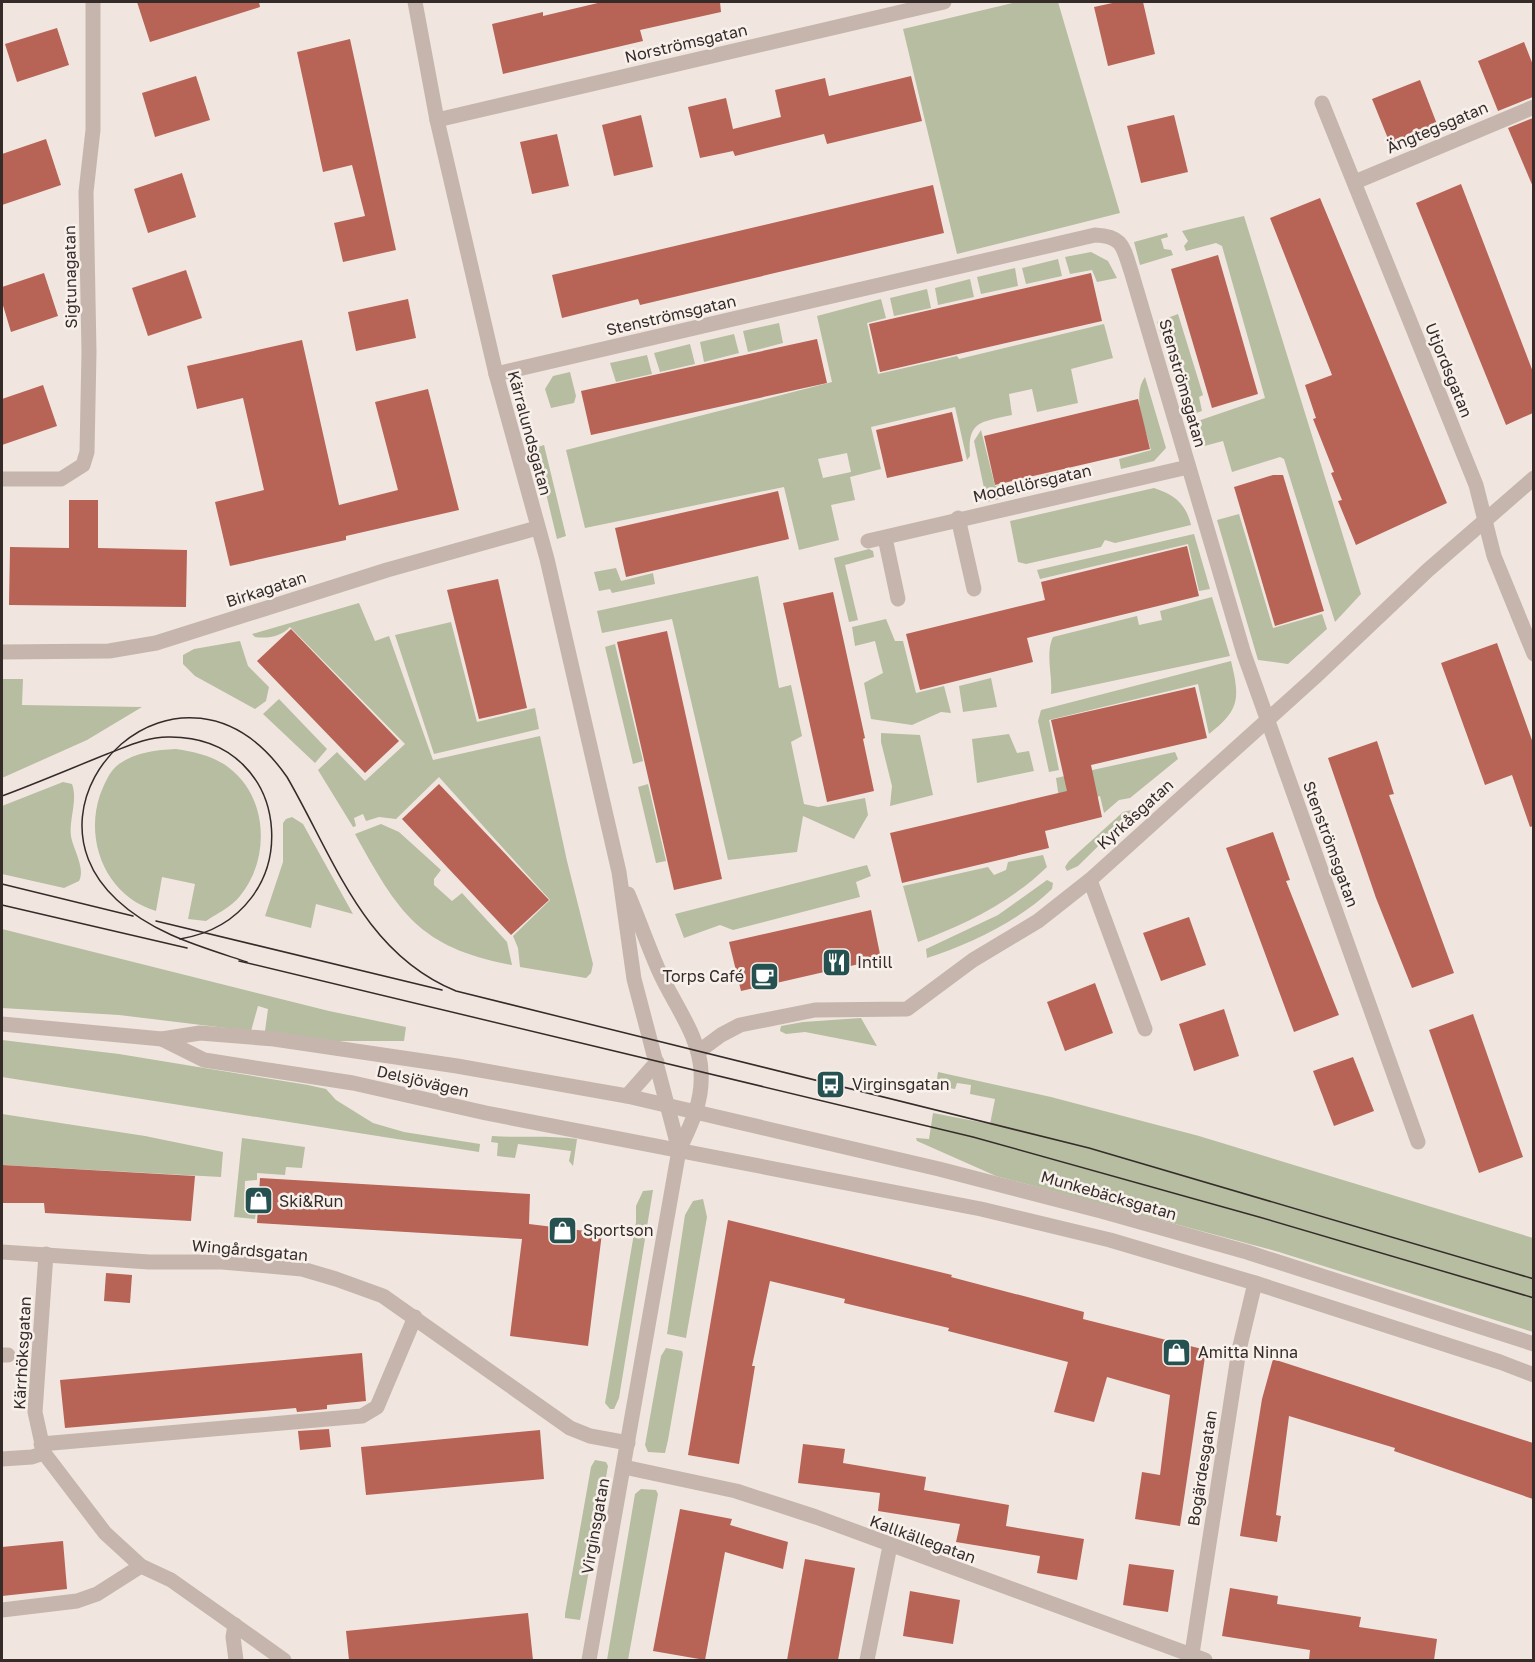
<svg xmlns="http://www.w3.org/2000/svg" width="1535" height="1662" font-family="'Golos Text',sans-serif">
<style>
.green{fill:#b6bda0;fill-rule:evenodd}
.building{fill:#b76356}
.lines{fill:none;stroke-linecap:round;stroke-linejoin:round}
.minor{stroke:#c6b5ac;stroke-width:15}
.tram{stroke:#352c2a;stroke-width:1.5}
.labels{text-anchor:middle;stroke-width:5;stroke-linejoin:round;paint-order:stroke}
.street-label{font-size:16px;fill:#352c2a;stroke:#f8f0eb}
.poi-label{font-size:16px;fill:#352c2a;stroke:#f8f0eb;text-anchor:start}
</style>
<rect width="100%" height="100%" fill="#f0e6df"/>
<g class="green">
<polygon points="1017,2 1058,2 1120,213 957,254 903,29"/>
<polygon points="1244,216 1361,594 1335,622 1284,459 1280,457 1232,472 1223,441 1197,448 1189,424 1265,398 1222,246 1216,243 1186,251 1184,246 1188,241 1182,231"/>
<polygon points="1167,233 1168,237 1161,239 1164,249 1171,250 1173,255 1140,265 1134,242"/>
<polygon points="1091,252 1108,261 1117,278 1097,282 1092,270 1070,274 1065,257"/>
<polygon points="1058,259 1062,276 1026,284 1022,268"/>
<polygon points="1015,268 1018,286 981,294 977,277"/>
<polygon points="970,279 974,297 938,305 935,288"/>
<polygon points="927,289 931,308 894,316 890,298"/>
<path d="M881,299L886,318L867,323L878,374L957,356L959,359L1104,324L1113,358L1071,369L1078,403L1037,412L1032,389L1009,394L1012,415C982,422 967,420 970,456L967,460L955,407L871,427L881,469L850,477L855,500L831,505L839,540L799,550L784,487L585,528L566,450L832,382L817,316ZM847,453L851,472L823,478L818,459Z"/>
<polygon points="1178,314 1203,395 1199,397 1202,411 1187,416 1157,322"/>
<polygon points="779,323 783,343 748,352 743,331"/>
<polygon points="734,334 739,353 704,362 700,342"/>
<polygon points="690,344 695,364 660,372 654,353"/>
<polygon points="647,355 652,374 616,382 610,363"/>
<polygon points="570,372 576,396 574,403 551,408 545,389 553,376"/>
<path d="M1145,377L1166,448L1154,461L1121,469L1119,459L1151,450C1146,429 1131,396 1145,377Z"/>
<polygon points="981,430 995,486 1012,483 1014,489 1026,486 1027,492 987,502 974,441"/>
<polygon points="544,445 566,536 557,539 535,448"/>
<polygon points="1063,471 1065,478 1076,475 1078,480 1035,490 1032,478"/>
<path d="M1154,488C1175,495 1186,504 1191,525L1115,543L1105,540L1101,547L1026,564L1018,562L1010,521Z"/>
<polygon points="1239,514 1273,628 1322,614 1327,629 1288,664 1258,660 1217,520"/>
<polygon points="1194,534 1210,589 1199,591 1188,544 1040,579 1037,570"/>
<polygon points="869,549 873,551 874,557 845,565 858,620 849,622 834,558"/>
<polygon points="616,568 621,581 653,573 655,584 612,593 610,589 599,591 594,572"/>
<polygon points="758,576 779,688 791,685 802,736 791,742 804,804 818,807 865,798 868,815 854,839 803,816 797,852 728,860 672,619 602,633 597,611"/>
<path d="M1212,597L1230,656L1051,694C1053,677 1045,653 1053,637L1137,616L1139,625L1162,620L1160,611Z"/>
<path d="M359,603L375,641L389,636L433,760L540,736L567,861L593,964L591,973L586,978L520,967L518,948L513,936L550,900L439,777L396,819L379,817L366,821L363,814L354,818L356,826L353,827L318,770L337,752L365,781L405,744L290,627C282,636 268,639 255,637L252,634Z"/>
<polygon points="886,619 895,641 903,641 916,693 944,686 951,713 941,712 912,725 871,719 864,683 883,673 875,641 855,646 852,627"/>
<polygon points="451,622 477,722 535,708 539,729 434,754 395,635"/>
<polygon points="240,641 248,666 269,687 266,701 255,709 195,676 183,664 183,655 194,649"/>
<polygon points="615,644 643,761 633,764 605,647"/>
<path d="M1231,661C1240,698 1240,710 1209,734L1198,684L1049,720L1059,770L1049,772L1038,721L1041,710Z"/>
<polygon points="991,678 997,707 963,712 959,686"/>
<polygon points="2,679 23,679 22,705 142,707 87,740 2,778"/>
<polygon points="279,699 327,749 315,763 263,714"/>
<polygon points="881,733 920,735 933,795 890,806 892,786 881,742"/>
<polygon points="1009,734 1017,753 1029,751 1034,771 977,783 972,739"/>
<path d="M176,749C195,752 213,756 228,767C269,797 270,860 240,896C231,907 218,913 206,921L188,919L195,884L162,877L156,911C107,897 84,842 100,795C104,785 109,771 119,764C136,752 156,750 176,749Z"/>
<polygon points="1175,752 1178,759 1130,798 1119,800 1104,813 1100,796 1068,807 1062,818 1056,778"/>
<path d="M63,782L72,784C78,800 69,819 71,836C73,849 86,869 79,881L64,888L2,874V806Z"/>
<polygon points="648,784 666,861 656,863 638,787"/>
<polygon points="1136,809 1078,866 1067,871 1065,867 1069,861 1123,812"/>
<polygon points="292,817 303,824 353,914 316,904 311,928 265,916 283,862 283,823 286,819"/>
<path d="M381,824L399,832L441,870L434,879V885L452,901L462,893L507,942L512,965C419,948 398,912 355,834Z"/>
<path d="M1043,855L1047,867C1011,902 964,925 918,942L903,886L988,867L994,875L1006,870L1008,862Z"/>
<polygon points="867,865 871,876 856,882 860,897 733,930 720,925 684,938 675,914"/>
<path d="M1047,880L1053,883L1052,889C1019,921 970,944 927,958L926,949L998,915Z"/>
<polygon points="2,929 329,1011 406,1027 404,1041 332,1041 265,1031 268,1009 258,1006 251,1031 119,1015 2,1008"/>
<polygon points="861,1018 877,1046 805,1032 786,1034 780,1031 781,1026 803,1022"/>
<polygon points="2,1040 119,1054 308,1085 326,1089 336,1100 373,1123 404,1132 480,1144 479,1152 2,1077"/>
<polygon points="938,1072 1051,1097 1199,1136 1533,1238 1533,1332 1279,1252 996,1176 917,1141 916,1138 929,1139 933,1113 990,1124 995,1099 970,1094 971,1085 957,1083 955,1089 936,1086"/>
<polygon points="2,1114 145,1136 223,1152 221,1177 2,1165"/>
<path d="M492,1136C521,1138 548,1135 577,1139L573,1166L569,1161L571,1151L518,1144L515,1158L497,1156L498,1143L491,1142Z"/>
<polygon points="242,1138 305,1147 302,1168 286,1167 285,1175 257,1173 257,1180 245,1181 244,1210 256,1212 255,1219 234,1217"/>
<polygon points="653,1190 619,1398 614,1409 610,1409 605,1403 636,1222 636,1206 643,1191"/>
<polygon points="703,1199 707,1217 686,1338 667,1334 685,1215 693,1201"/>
<polygon points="666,1348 682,1351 683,1354 668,1440 665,1453 648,1452 645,1445 661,1356"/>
<polygon points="595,1460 606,1462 608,1466 580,1620 565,1618 565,1614 591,1467"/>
<polygon points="641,1489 656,1490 658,1494 628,1660 607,1660 635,1494"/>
</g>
<g class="building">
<polygon points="137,2 259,2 260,7 150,42"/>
<polygon points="602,2 720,2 721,12 640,30 643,41 503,74 492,24 543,12 543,16"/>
<polygon points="1117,2 1143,2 1155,54 1108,66 1094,7"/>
<polygon points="57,28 69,65 17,82 5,44"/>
<polygon points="350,39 396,250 343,262 334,223 365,216 352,165 323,172 297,52"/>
<polygon points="1524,42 1533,65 1533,97 1498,111 1478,61"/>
<polygon points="196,76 210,120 155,137 142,93"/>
<polygon points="911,76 922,121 827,144 824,134 735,156 733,151 700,158 688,107 726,98 733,129 781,117 775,90 825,78 829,96"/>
<polygon points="1420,80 1440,132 1393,151 1372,99"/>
<polygon points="641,115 653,167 614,176 602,125"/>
<polygon points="1174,115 1188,172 1141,183 1127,126"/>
<polygon points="1533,118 1533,187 1508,128"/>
<polygon points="557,134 569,186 532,194 520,142"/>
<polygon points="46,139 61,185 2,205 2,154"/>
<polygon points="182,173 196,217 148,233 134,189"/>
<polygon points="1461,184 1533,372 1533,413 1506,425 1416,203"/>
<polygon points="933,185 944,233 640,305 638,299 562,318 552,275"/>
<polygon points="1320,198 1447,503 1356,545 1338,501 1342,500 1331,473 1334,472 1313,419 1316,418 1305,385 1332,375 1270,218"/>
<polygon points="1218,255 1258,394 1212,408 1171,269"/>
<polygon points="186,270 202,318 148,336 132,288"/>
<polygon points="44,273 58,316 11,332 2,302 2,287"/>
<polygon points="1091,273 1102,321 880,372 869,324"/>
<polygon points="408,299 416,338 356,351 348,312"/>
<polygon points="817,339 827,383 591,435 581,391"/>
<polygon points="302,340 339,505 398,490 375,402 428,389 459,510 346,536 346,540 230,566 215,502 264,490 243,398 197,409 187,366"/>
<polygon points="43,385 57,426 2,445 2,399"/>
<polygon points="1138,399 1150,449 995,485 984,436"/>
<polygon points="952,412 963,461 887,478 876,430"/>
<polygon points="1273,475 1283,475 1324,611 1275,626 1234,487"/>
<polygon points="778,491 789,539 626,577 615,528"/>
<polygon points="69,500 98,500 98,548 187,550 186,607 9,605 10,547 69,548"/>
<polygon points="1187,546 1199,596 1027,638 1033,662 920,690 906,634 1045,600 1041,582"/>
<polygon points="498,579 527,708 479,719 447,590"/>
<polygon points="833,592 865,738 863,739 874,791 827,802 783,603"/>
<polygon points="291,629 399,741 365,773 257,661"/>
<polygon points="667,631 722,879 674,890 617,642"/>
<polygon points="1497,643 1533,743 1533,826 1530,827 1512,775 1485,785 1441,663"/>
<polygon points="1195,687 1207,738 1091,765 1102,817 1045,831 1049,848 902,883 890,833 1067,791 1051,720"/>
<polygon points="1377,741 1394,794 1389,795 1454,973 1412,988 1376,898 1328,758"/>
<polygon points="439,784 549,900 511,935 402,819"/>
<polygon points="1273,832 1290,880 1286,881 1339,1015 1294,1032 1226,848"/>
<polygon points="871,910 881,959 741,991 729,942"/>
<polygon points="1189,917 1206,965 1161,981 1143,933"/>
<polygon points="1095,983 1113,1033 1065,1051 1047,1002"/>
<polygon points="1224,1009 1239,1056 1194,1071 1179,1024"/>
<polygon points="1473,1014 1523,1157 1479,1173 1429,1030"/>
<polygon points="1353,1057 1374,1111 1334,1126 1313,1071"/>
<polygon points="2,1165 195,1176 191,1221 45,1213 44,1203 2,1203"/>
<polygon points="260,1178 530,1194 529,1224 602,1233 588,1346 510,1336 522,1239 257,1223"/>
<polygon points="728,1220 952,1275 951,1277 1084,1312 1083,1319 1206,1350 1180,1526 1135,1519 1142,1472 1160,1475 1170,1395 1107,1377 1094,1422 1054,1412 1068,1362 948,1331 949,1328 844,1303 845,1299 770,1281 752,1366 755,1366 739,1464 688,1455"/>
<polygon points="106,1273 132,1275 130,1303 104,1301"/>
<polygon points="362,1353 366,1401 327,1405 327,1409 297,1412 296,1408 65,1428 60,1380"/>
<polygon points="1273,1359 1533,1443 1533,1499 1394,1451 1395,1448 1289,1416 1276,1515 1281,1516 1277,1542 1240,1536 1262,1399"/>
<polygon points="329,1429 331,1447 300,1450 298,1431"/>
<polygon points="540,1430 544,1479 366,1495 361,1447"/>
<polygon points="803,1444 845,1449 843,1463 926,1477 924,1490 1009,1505 1006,1526 1084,1539 1077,1580 1037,1573 1040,1556 956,1542 960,1524 878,1511 880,1493 798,1483"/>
<polygon points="680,1509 732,1519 730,1525 788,1542 783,1569 725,1552 705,1660 653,1651"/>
<polygon points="63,1541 67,1589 2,1596 2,1547"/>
<polygon points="805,1559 855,1568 838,1660 787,1660"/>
<polygon points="1129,1564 1174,1570 1168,1612 1123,1605"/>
<polygon points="1230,1588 1278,1596 1277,1604 1361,1617 1359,1627 1437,1639 1434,1660 1309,1660 1310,1650 1222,1636"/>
<polygon points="910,1591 960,1600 953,1644 903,1636"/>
<polygon points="528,1613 533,1660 349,1660 346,1631"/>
</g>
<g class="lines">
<g class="minor">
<polyline points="415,2 437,120 496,374 547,559 619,872 634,979 679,1150"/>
<polyline points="1322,103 1476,485 1494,556 1534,654"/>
<polyline points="437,120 944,2"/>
<polyline points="1355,182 1534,107"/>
<path d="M496,374L1095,235C1123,236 1123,247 1131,271L1244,654L1418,1142"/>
<polyline points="2,479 61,479 83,465 87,452 89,352 86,192 93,130 93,2"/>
<polyline points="958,518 974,589"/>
<polyline points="885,538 898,599"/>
<polyline points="868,541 1188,467"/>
<polyline points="2,652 109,651 156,643 387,570 537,528"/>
<polyline points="1090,880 1145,1029"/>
<polyline points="2,1024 162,1039 200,1033 274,1039 457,1066 627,1096 939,1169 1101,1211 1247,1252 1534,1344"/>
<polyline points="162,1039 204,1060 353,1083 486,1113 981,1209 1110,1240 1255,1283 1500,1362 1534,1375"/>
<polyline points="698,1052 721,1035 740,1025 815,1010 907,1009 973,960 1038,921 1090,880 1315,677 1428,570 1534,478"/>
<polyline points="627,1096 657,1062"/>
<polyline points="2,1252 149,1262 222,1262 302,1269 336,1279 383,1296 570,1428 590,1436 628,1443"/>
<polyline points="46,1254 35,1412 44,1453 105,1533 141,1566 171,1580 284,1660"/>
<polyline points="2,1355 8,1355"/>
<polyline points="41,1444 362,1416 377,1407 415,1317"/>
<polyline points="2,1459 32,1457 44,1453"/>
<polyline points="624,1467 736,1491 816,1517 1205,1660"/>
<polyline points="2,1610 77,1601 97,1594 141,1566"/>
<polyline points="235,1625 233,1637 236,1660"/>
<path d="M589,1660L679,1150C691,1125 703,1101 701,1072C700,1036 673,1003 659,971C648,946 639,920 628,894"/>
<polyline points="867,1660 890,1546"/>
<polyline points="1191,1660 1239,1350 1255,1283"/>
</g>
<g class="tram">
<path d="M2,796C37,783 72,768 107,754C126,747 146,737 168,737C298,735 310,917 180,939"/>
<polyline points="2,884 133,916"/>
<polyline points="2,905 187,948"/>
<polyline points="156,921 442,990"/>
<polyline points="239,961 973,1137 1259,1217 1534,1298"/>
<path d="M247,962C202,947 153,934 117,900C7,799 182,626 287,777C334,858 363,953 456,991L1089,1148L1534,1279"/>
</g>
</g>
<defs>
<symbol id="restaurant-square" viewBox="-11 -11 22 22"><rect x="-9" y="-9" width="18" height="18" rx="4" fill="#255250" stroke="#f8f0eb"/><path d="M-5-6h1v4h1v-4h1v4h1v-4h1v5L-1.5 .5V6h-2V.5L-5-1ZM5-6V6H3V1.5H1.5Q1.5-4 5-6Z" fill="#fff"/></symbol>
<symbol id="cafe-square" viewBox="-11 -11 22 22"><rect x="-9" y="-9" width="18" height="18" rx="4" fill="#255250" stroke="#f8f0eb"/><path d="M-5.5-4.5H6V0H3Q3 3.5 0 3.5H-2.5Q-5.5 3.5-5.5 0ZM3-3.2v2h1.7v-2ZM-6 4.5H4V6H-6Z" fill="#fff"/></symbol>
<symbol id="bus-square" viewBox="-11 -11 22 22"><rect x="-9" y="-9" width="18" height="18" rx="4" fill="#255250" stroke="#f8f0eb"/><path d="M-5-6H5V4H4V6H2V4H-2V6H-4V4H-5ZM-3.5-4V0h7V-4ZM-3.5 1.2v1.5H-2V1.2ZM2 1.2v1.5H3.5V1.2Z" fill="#fff"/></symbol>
<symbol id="shop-square" viewBox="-11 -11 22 22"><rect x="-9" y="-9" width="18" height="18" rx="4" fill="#255250" stroke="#f8f0eb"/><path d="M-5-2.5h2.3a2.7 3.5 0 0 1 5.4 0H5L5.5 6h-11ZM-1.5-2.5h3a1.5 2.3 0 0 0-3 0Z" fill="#fff"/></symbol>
</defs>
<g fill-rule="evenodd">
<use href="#restaurant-square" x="820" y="946" width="33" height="33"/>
<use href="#cafe-square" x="748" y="960" width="33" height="33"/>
<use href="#bus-square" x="814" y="1068" width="33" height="33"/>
<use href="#shop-square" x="242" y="1184" width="33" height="33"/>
<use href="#shop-square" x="546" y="1214" width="33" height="33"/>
<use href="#shop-square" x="1160" y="1336" width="33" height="33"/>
</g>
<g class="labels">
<g class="street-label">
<text transform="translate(686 43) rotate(-13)" y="6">Norströmsgatan</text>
<text transform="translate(1437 127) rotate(-23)" y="6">Ängtegsgatan</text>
<text transform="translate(70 277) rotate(-91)" y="6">Sigtunagatan</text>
<text transform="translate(671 315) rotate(-13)" y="6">Stenströmsgatan</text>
<text transform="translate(1449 370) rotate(68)" y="6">Utjordsgatan</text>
<text transform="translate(1183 383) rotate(74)" y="6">Stenströmsgatan</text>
<text transform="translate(530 433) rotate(75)" y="6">Kärralundsgatan</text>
<text transform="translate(1032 483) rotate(-13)" y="6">Modellörsgatan</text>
<text transform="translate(266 589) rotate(-18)" y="6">Birkagatan</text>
<text transform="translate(1135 814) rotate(-42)" y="6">Kyrkåsgatan</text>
<text transform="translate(1331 844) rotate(70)" y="6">Stenströmsgatan</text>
<text transform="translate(423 1081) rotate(13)" y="6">Delsjövägen</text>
<text transform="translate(1109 1195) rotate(16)" y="6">Munkebäcksgatan</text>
<text transform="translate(250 1250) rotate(5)" y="6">Wingårdsgatan</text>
<text transform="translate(22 1353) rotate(-87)" y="6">Kärrhöksgatan</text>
<text transform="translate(1202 1468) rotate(-81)" y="6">Bogärdesgatan</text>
<text transform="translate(595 1526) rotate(-80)" y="6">Virginsgatan</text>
<text transform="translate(923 1539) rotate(20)" y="6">Kallkällegatan</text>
</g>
<g class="poi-label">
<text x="857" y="968">Intill</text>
<text x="744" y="982" text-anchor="end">Torps Café</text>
<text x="852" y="1090">Virginsgatan</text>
<text x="279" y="1207">Ski&amp;Run</text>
<text x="583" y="1236">Sportson</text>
<text x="1198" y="1358">Amitta Ninna</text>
</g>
</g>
<rect width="1535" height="1662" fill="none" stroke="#352c2a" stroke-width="6"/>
</svg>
